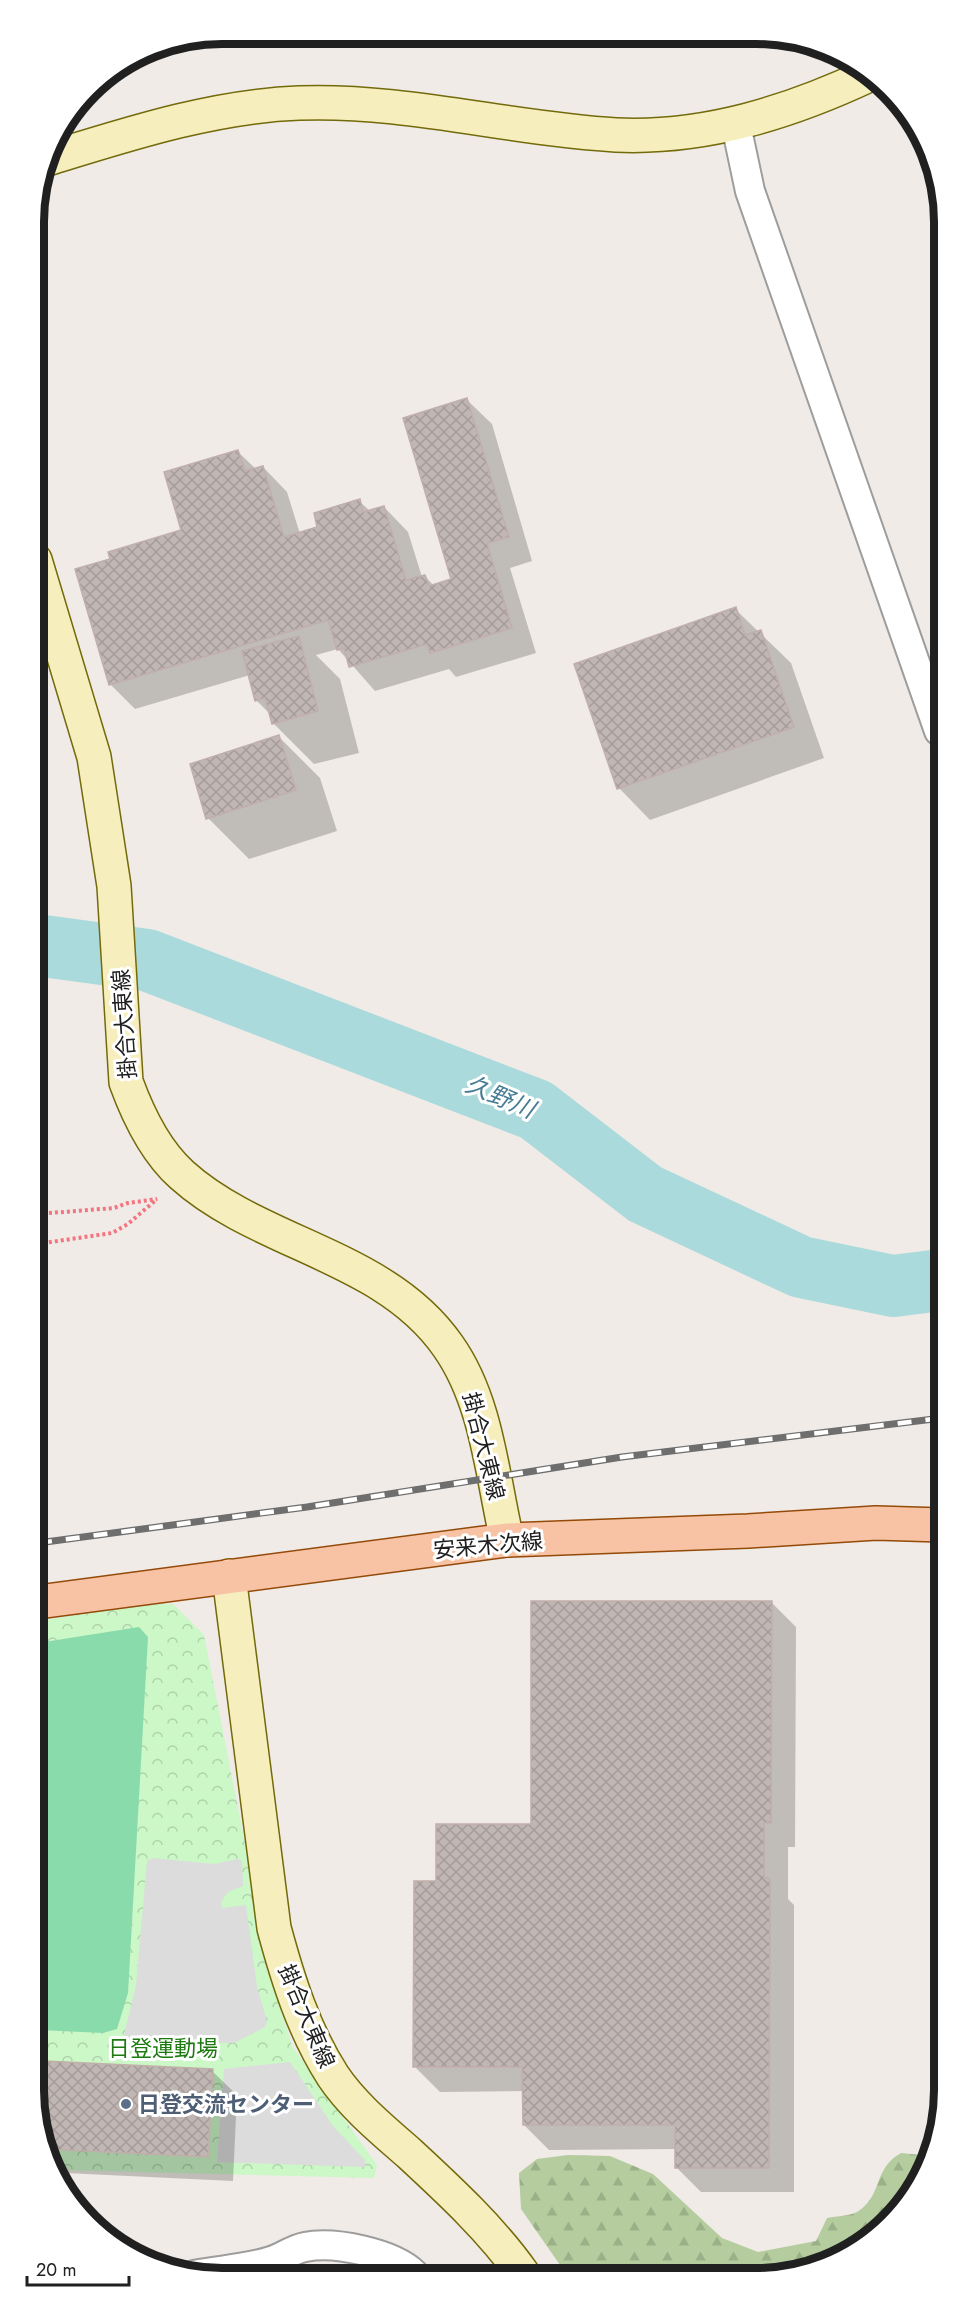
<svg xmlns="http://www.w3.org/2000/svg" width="977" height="2312" font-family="Jost,'Noto Sans JP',sans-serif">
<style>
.forest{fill:url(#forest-firs)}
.park{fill:url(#park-crowns)}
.pitch{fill:#89dbab}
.parking{fill:#dcdcdc}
.shadow{fill:#0003}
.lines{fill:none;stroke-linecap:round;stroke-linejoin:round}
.river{stroke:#aadadb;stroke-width:62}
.building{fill:url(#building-cross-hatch);stroke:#c1afaa;stroke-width:1.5}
.street-casing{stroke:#9d9d9d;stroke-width:32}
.secondary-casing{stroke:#736a0b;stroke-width:36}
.primary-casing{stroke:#944a08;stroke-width:36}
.path{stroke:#f37581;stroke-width:4;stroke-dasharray:3 3;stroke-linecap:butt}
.street{stroke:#fff;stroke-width:28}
.secondary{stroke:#f7eebe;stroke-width:33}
.primary{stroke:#f7c3a4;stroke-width:33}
.rail-casing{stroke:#6e6e6e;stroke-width:7}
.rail{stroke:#fff;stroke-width:4.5;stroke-dasharray:14;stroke-linecap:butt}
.service-dot{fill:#5c6f8a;stroke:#fff;stroke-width:2}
.labels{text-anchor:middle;stroke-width:6;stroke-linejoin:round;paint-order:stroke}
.street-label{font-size:22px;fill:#202020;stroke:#fff}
.park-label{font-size:22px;fill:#1d7a11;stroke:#fff}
.service-label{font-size:22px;font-weight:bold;fill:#4e5e75;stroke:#fff;text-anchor:start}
.water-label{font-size:24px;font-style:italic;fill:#477d94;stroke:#fff}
.rim{fill:none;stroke:#202020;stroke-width:8}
</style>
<defs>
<pattern id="forest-firs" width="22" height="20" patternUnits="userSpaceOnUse" patternTransform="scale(1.5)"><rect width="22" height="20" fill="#b5cd9e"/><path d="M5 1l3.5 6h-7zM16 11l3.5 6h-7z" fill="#9bb088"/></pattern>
<pattern id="park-crowns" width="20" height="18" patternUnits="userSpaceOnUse" patternTransform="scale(1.5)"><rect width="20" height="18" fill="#ccf7c7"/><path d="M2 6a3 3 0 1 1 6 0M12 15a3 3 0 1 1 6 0" fill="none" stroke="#afd3ab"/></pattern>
<pattern id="building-cross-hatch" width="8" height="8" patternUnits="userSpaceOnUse" patternTransform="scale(1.5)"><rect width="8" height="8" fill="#c0b6b3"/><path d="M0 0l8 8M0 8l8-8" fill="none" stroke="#a59c9a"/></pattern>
</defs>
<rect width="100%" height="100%" fill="#f0ebe7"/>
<path class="forest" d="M901,2153L931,2156L897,2215L860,2247L804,2273L588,2274L560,2265L521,2209L519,2173L537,2159L568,2155L610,2156L653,2174L722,2238L758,2252L816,2241L827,2218C836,2216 853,2216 860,2210C883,2193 873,2169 901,2153Z"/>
<polygon class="park" points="143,1604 173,1604 204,1635 269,1965 292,2046 377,2165 374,2178 57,2170 39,2139 38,1621"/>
<polygon class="pitch" points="139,1627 148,1637 128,1993 117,2029 103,2033 39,2030 38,1643"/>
<g class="parking">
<polygon points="153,1858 214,1864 238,1859 242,1861 243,1886 228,1892 221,1902 222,1908 246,1905 257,1987 267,2021 265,2027 234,2043 169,2043 128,2038 124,2035 136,1986 147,1861"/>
<polygon points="290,2062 333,2126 365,2160 365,2167 217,2162 224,2069"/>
</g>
<g class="shadow">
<polygon points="467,400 492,424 532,561 510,568 536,653 456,677 449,669 375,691 338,649 316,655 340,679 359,753 314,764 273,723 271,715 256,700 250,675 135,709 110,684 112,560 183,531 238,452 256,469 263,467 287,492 300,534 319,528 359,501 370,511 384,507 408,532 422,577 425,576 434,586 453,580"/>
<polygon points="735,609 791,663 824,758 650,820 619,788"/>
<polygon points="279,737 320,778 337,831 249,859 208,818"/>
<polygon points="771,1602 796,1627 795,1847 788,1847 788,1899 794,1905 794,2192 701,2192 676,2167 677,2149 549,2150 524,2125 524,2091 440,2092 415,2067 437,1883 532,1825"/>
<polygon points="39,2060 45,2066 212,2071 237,2095 233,2181 65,2173 51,2159 39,2139"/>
</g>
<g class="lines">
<polyline class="river" points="36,945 147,960 536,1110 645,1194 801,1267 893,1286 941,1280"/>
</g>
<g class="building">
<polygon points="467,398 509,537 487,543 512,628 430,653 427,644 349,667 344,648 337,650 328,620 109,685 75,569 110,559 108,552 181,530 164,472 238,450 245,471 263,466 284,537 317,527 314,513 360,499 363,512 384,506 406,580 425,575 429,586 451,579 403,418"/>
<polygon points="736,607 745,635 761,630 794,727 617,789 574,664"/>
<polygon points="299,636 318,711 272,724 265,698 255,701 242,651"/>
<polygon points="279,735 296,790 206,819 190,764"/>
<polygon points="531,1601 772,1601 771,1823 764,1823 764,1877 770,1879 769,2168 675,2168 675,2125 523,2125 522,2067 413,2067 414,1881 436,1881 436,1824 531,1824"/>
<polygon points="44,2061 213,2069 208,2157 45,2149 39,2139"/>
</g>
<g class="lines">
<defs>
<g id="street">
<polyline points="736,125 750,191 939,731"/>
<path d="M194,2275C219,2270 247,2269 271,2261C282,2258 293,2249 305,2247C334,2241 393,2253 414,2274"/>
</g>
<g id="secondary">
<path d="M47,159C128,134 214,106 299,103C406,99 510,129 616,135C705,139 790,112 869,75"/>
<path d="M35,560L94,757L114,886L126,1082C138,1115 155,1151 182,1175C260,1245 385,1255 448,1346C487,1401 492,1475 507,1540"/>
<path d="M229,1576L274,1928C288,1980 304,2031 333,2076C353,2106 384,2131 410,2154C450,2191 492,2230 523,2274"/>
</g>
<polyline id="primary" points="38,1602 507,1540 748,1531 876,1523 942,1525"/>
</defs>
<use href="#street" class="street-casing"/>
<use href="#secondary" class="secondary-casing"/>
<use href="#primary" class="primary-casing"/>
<g class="path">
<polyline points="37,1214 114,1208 128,1203 157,1199"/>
<polyline points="37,1244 112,1233 128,1224 157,1199"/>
</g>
<use href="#street" class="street"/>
<use href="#secondary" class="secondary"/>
<use href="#primary" class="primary"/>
<defs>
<polyline id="rail" points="38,1543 307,1507 622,1457 942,1418"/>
</defs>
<use href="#rail" class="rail-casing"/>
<use href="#rail" class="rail"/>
</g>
<circle class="service-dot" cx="126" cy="2104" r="6"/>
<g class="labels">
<g class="street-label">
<text transform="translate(124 1024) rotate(-94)" y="8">掛合大東線</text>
<text transform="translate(484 1446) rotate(76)" y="8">掛合大東線</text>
<text transform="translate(488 1545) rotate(-5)" y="8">安来木次線</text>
<text transform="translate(307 2016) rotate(67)" y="8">掛合大東線</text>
</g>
<g class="park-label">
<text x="163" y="2056">日登運動場</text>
</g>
<g class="service-label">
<text x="138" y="2112">日登交流センター</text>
</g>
<g class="water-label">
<text transform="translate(500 1097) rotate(23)" y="8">久野川</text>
</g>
</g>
<path d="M0 0H977V2312H0ZM222 44H756A178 178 0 0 1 934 222V2090A178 178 0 0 1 756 2268H222A178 178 0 0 1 44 2090V222A178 178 0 0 1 222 44Z" fill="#fff" fill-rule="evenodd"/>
<path class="rim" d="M222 44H756A178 178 0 0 1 934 222V2090A178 178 0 0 1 756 2268H222A178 178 0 0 1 44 2090V222A178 178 0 0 1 222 44Z"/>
<path d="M27 2276v9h102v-9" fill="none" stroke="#202020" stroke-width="3"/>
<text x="36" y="2276" font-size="18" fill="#202020" stroke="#ffffff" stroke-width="4.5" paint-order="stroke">20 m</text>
</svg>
